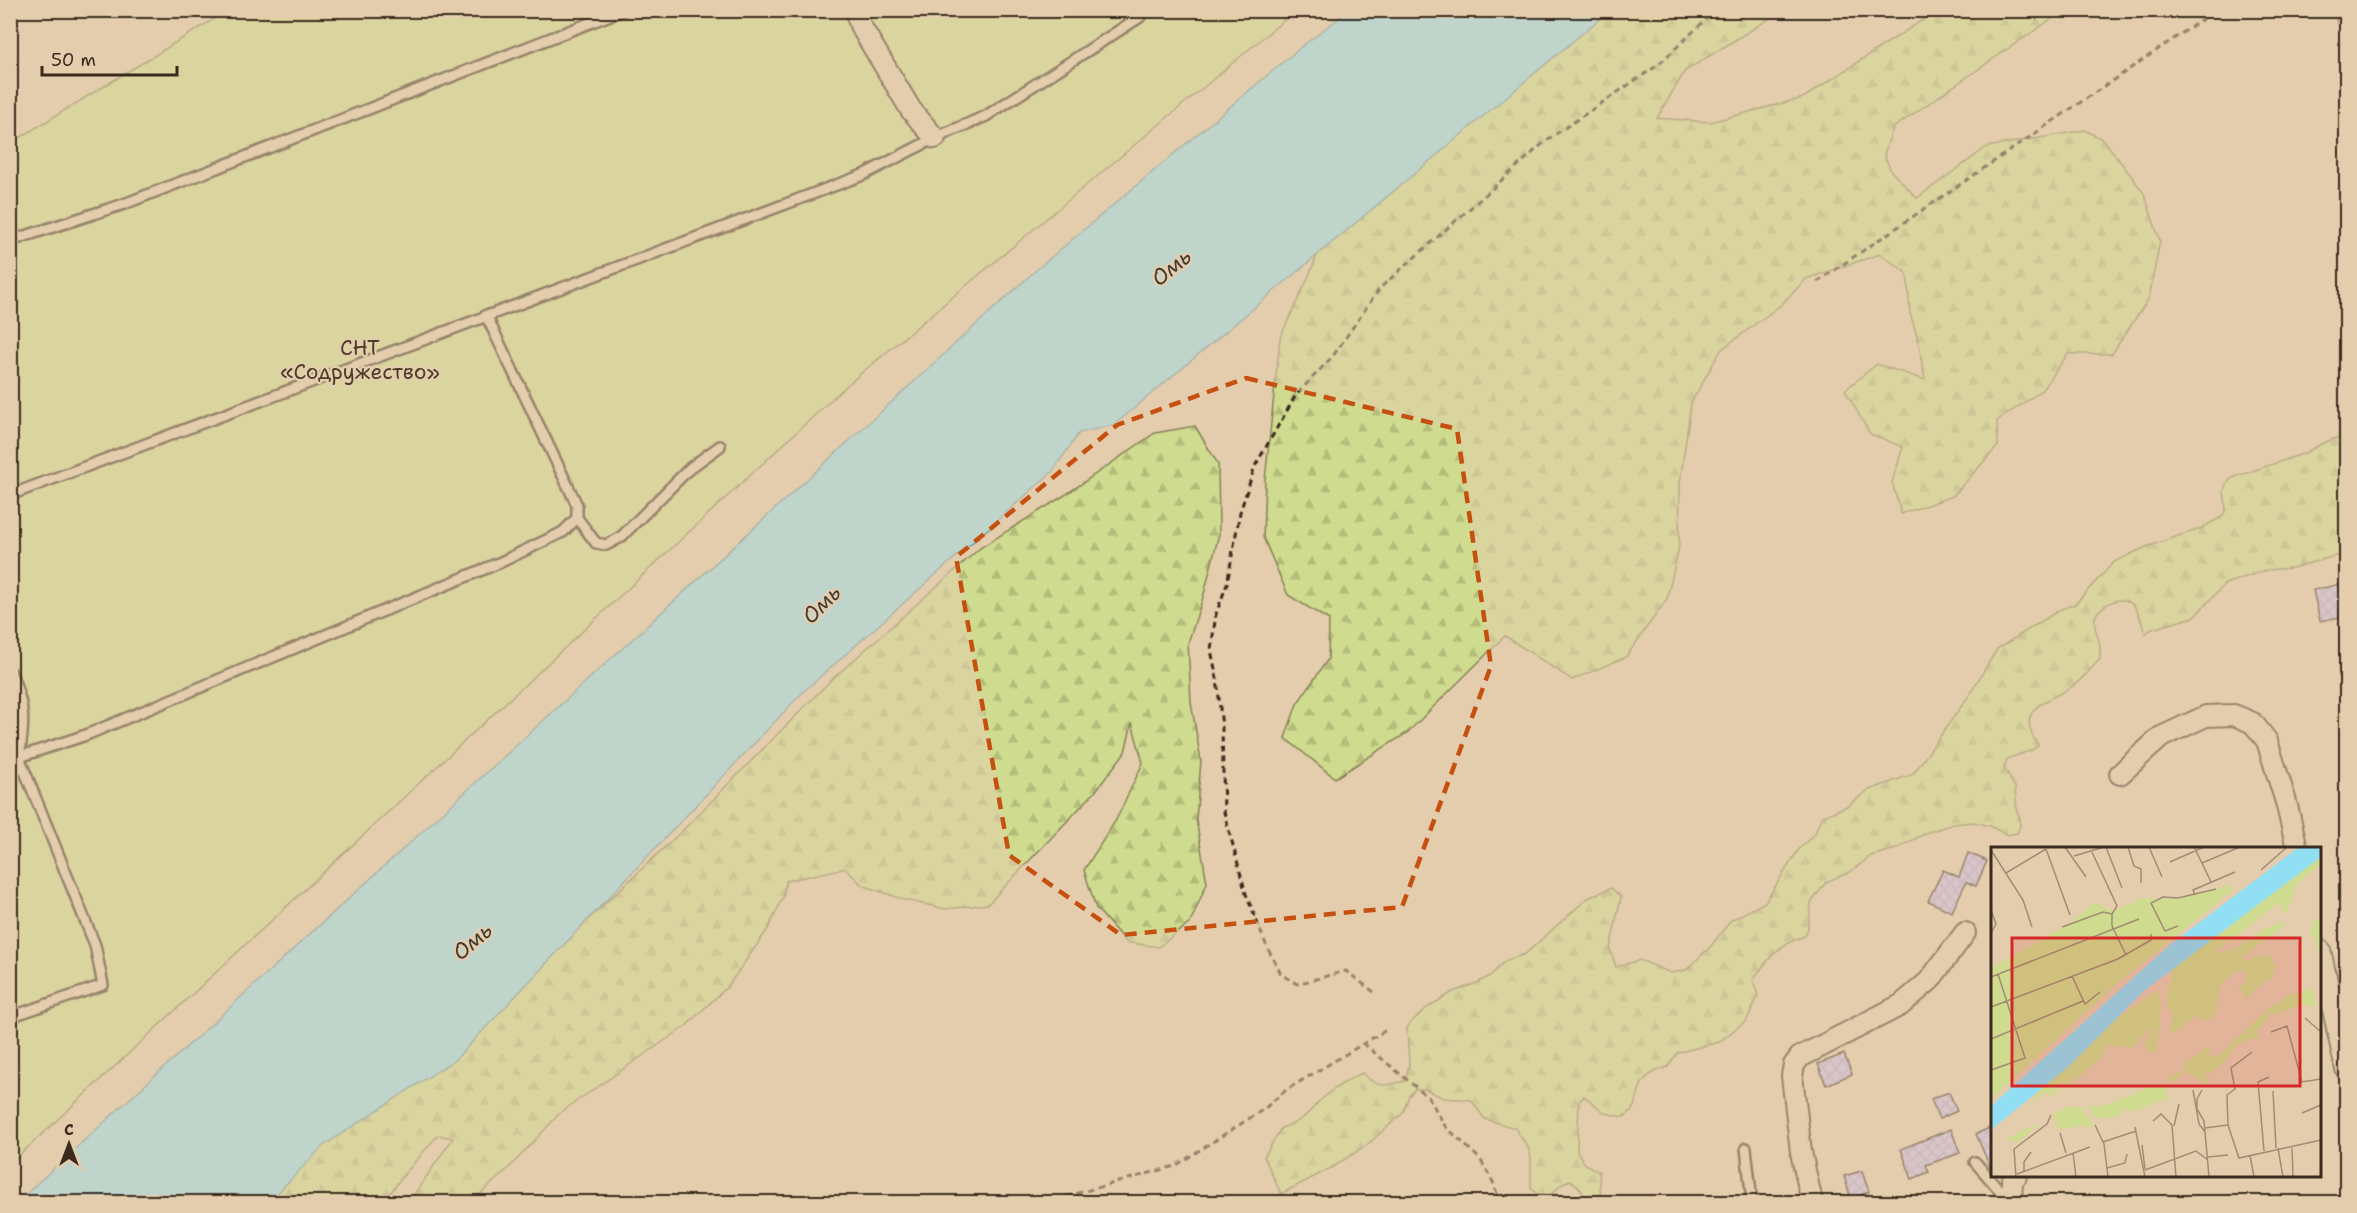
<svg xmlns="http://www.w3.org/2000/svg" width="2357" height="1213" font-family="'Shantell Sans',sans-serif">
<style>
.green{fill:#cfdb8e;stroke:#858256;stroke-width:1.5}
.forest{fill:url(#forest-firs);stroke:#858256;stroke-width:1.5}
.water{fill:#92def2;stroke:#6f969d;stroke-width:1.5}
.building{fill:url(#building-cross-hatch);stroke:#3b2a1e;stroke-width:1.5}
.lines{fill:none;stroke-linecap:round;stroke-linejoin:round}
.lane-casing{stroke:#3b2a1e;stroke-width:14}
.street-casing{stroke:#3b2a1e;stroke-width:24}
.path{stroke:#3b2a1e;stroke-width:3;stroke-dasharray:6 4.5;stroke-linecap:butt}
.lane{stroke:#e4cdad;stroke-width:9}
.street{stroke:#e4cdad;stroke-width:20}
.marked{fill:none;stroke:#c55010;stroke-width:4.5;stroke-dasharray:12 8;stroke-linejoin:round}
.labels{text-anchor:middle;stroke-width:4.5;stroke-linejoin:round;paint-order:stroke}
.park-label{font-size:21px;fill:#4a3c29;stroke:#e4cdad}
.water-label{font-size:22px;font-style:italic;fill:#443c33;stroke:#e4cdad}
.inset-road{fill:none;stroke:#a08c74;stroke-width:1.5}
.view{fill:#d62828;fill-opacity:0.15;stroke:#d62828;stroke-width:3}
.inset-edge{fill:none;stroke:#3b2a1e;stroke-width:3}
</style>
<defs>
<pattern id="forest-firs" width="22" height="20" patternUnits="userSpaceOnUse" patternTransform="scale(1.5)"><rect width="22" height="20" fill="#cfdb8e"/><path d="M5 1l3.5 6h-7zM16 11l3.5 6h-7z" fill="#b3bc7a"/></pattern>
<pattern id="building-cross-hatch" width="8" height="8" patternUnits="userSpaceOnUse" patternTransform="scale(1.5)"><rect width="8" height="8" fill="#cabaeb"/><path d="M0 0l8 8M0 8l8-8" fill="none" stroke="#aea0c9"/></pattern>
</defs>
<rect width="100%" height="100%" fill="#e4cdad"/>
<filter id="ink" filterUnits="userSpaceOnUse"><feTurbulence type="fractalNoise" baseFrequency=".0167" numOctaves="2"/><feDisplacementMap in="SourceGraphic" scale="12" xChannelSelector="R" yChannelSelector="G"/><feConvolveMatrix kernelMatrix="1 2 1 2 8 2 1 2 1" color-interpolation-filters="sRGB"/></filter>
<g filter="url(#ink)">
<polygon class="green" points="227,11 1295,11 846,386 11,1163 11,143"/>
<g class="forest">
<polygon points="1577,11 1782,11 1685,71 1657,118 1710,122 1803,98 1936,11 2063,11 1893,128 1884,154 1891,171 1917,198 1987,147 2085,130 2104,140 2144,193 2160,241 2149,298 2112,354 2068,354 2041,391 1997,421 1998,446 1953,496 1901,514 1892,482 1903,447 1870,434 1845,390 1877,364 1925,380 1918,339 1910,313 1907,273 1880,254 1806,279 1782,304 1721,350 1691,403 1680,483 1679,547 1667,599 1626,657 1572,680 1505,636 1407,733 1335,778 1285,738 1297,704 1328,659 1329,620 1288,595 1263,537 1265,480 1280,338 1309,276 1334,211"/>
<polygon points="1195,426 1218,464 1219,534 1204,594 1188,643 1191,702 1201,761 1196,819 1207,883 1190,923 1158,947 1126,942 1096,908 1084,870 1116,820 1143,763 1132,723 1125,752 1095,792 988,904 946,909 905,900 862,885 845,868 786,881 783,897 768,929 728,986 686,1026 561,1112 509,1168 471,1202 409,1202 453,1138 438,1135 402,1177 384,1202 251,1202 501,1002 684,829 830,681 980,548 1065,495 1155,433"/>
<path d="M2346,434V553L2292,568L2267,570L2225,584L2194,617L2152,629L2145,634C2142,625 2140,611 2132,604C2122,594 2098,605 2095,618C2093,627 2097,633 2099,641C2101,647 2100,653 2100,659C2091,668 2083,679 2073,686C2049,702 2012,707 2038,745L2032,750L2007,759L2004,768L2015,787L2017,811L2020,818V826L2017,833L2007,835L1990,826L1973,822L1954,824L1928,832L1896,849L1871,856L1850,872L1826,882L1811,903L1808,928L1805,936C1777,945 1770,957 1753,980L1758,996L1747,1020L1719,1042L1677,1053L1668,1067C1626,1078 1647,1103 1624,1117L1605,1113L1584,1096L1579,1102L1577,1151L1585,1164L1599,1172L1601,1202H1585C1583,1191 1580,1186 1570,1180C1556,1185 1557,1194 1542,1199L1531,1188C1530,1176 1534,1155 1526,1144C1522,1138 1518,1135 1515,1128L1485,1119L1471,1100L1443,1098L1425,1089H1415L1409,1096L1403,1113L1367,1145L1333,1167L1281,1194L1264,1157L1281,1128C1308,1120 1306,1113 1324,1097C1335,1088 1349,1079 1362,1073C1378,1089 1384,1086 1405,1081L1409,1065L1407,1029L1410,1023L1428,1007L1453,992L1479,982L1490,976L1505,961L1525,954L1588,898L1611,888L1621,897L1610,949L1616,967L1640,960L1671,973L1686,970L1711,946L1731,920L1765,902L1799,849L1815,833L1821,817L1849,805L1867,791L1913,774L1968,697L1997,649L2061,609L2075,604L2114,562L2146,547L2202,528L2223,516L2226,509L2224,491L2226,484L2232,478L2305,453L2321,444Z"/>
</g>
<polygon class="water" points="1348,11 1609,11 1114,425 1079,433 1052,472 803,692 456,1059 324,1145 269,1202 17,1202 1036,270 1301,47"/>
<g class="building">
<polygon points="2346,583 2346,616 2320,621 2313,590"/>
<polygon points="1968,853 1987,861 1976,886 1966,882 1952,912 1928,901 1943,870 1959,877"/>
<polygon points="1844,1054 1852,1074 1826,1085 1818,1064"/>
<polygon points="1949,1092 1957,1111 1939,1119 1931,1099"/>
<polygon points="1992,1127 1992,1172 1976,1134"/>
<polygon points="1951,1129 1960,1153 1926,1165 1929,1172 1912,1179 1901,1149"/>
<polygon points="1862,1171 1869,1192 1851,1198 1844,1176"/>
</g>
<g class="lines">
<defs>
<g id="lane">
<polyline points="10,241 124,204 623,10"/>
<polyline points="486,315 577,505 577,518 596,543 606,545 621,537 690,468 720,446"/>
<polyline points="10,495 863,175 935,138 986,116 1140,17 1143,10"/>
<path d="M10,671C25,706 25,720 19,757L95,945L103,985L10,1017"/>
<polyline points="10,760 86,735 501,562 563,532 577,518"/>
<polyline points="1746,1148 1752,1202"/>
<polyline points="1975,1162 2009,1201"/>
</g>
<g id="street">
<polyline points="855,10 860,25 911,110 935,138"/>
<polyline points="2120,774 2161,737 2206,716 2234,715 2253,723 2267,741 2286,802 2297,848"/>
<polyline points="2320,950 2346,1069"/>
<polyline points="1812,1202 1801,1152 1792,1076 1794,1065 1800,1057 1901,1005 1929,981 1965,933"/>
<polyline points="2011,1202 2012,1181 2016,1176"/>
</g>
</defs>
<use href="#lane" class="lane-casing"/>
<use href="#street" class="street-casing"/>
<g class="path">
<polyline points="2331,10 2346,35"/>
<polyline points="1817,282 2216,10"/>
<polyline points="1374,992 1346,971 1297,984 1281,974 1267,947 1246,894 1224,812 1222,728 1217,678 1211,650 1216,614 1227,584 1240,512 1255,466 1296,395 1333,356 1380,288 1547,140 1658,65 1716,10"/>
<polyline points="1363,1043 1429,1098 1445,1126 1480,1159 1493,1182 1500,1202"/>
<polyline points="1046,1202 1175,1166 1264,1109 1286,1090 1386,1030"/>
</g>
<use href="#lane" class="lane"/>
<use href="#street" class="street"/>
</g>
</g>
<path d="M0 0H2357V1213H0ZM1246,378L1457,429L1491,666L1402,907L1121,935L1009,855L956,557L1117,425Z" fill="#e4cdad" fill-opacity=".55" fill-rule="evenodd"/>
<path class="marked" d="M1246,378L1457,429L1491,666L1402,907L1121,935L1009,855L956,557L1117,425Z"/>
<g class="labels">
<g class="park-label">
<text x="360" y="355">СНТ<tspan x="360" dy="24">«Содружество»</tspan></text>
</g>
<g class="water-label">
<text transform="translate(1171 267) rotate(-39)" y="8">Омь</text>
<text transform="translate(821 604) rotate(-45)" y="8">Омь</text>
<text transform="translate(472 941) rotate(-40)" y="8">Омь</text>
</g>
</g>
<g transform="translate(1991 847)">
<rect width="330" height="330" fill="#e4cdad"/>
<path d="M240,38L242,43L124,138L0,252V121L83,74L103,55L122,64L152,51L183,52Z" fill="#cfdb8e"/>
<path d="M330,7V17L306,37L295,67L291,66L290,56L286,57L224,105L241,103L275,81L293,75L294,78L251,110L255,115L264,109L278,108L285,120L279,134H273L253,154V146L246,139L256,137L254,124L242,125L228,140L225,164L220,171L213,174L205,169L184,186L178,181L183,167L178,164L176,150L184,117ZM330,71V107L319,84L324,73ZM321,141L325,159L310,158L283,168L278,165L277,171L266,184L267,193L260,191L244,199L234,215L219,227L214,225L216,239L195,224L178,237V229L193,223V216L215,201L219,200L218,209H227L279,160L292,154L294,149ZM167,143L170,156L166,204L159,206L153,197L161,184L159,181L142,201L117,198L110,211L70,245L76,230L61,250L56,245L40,255L59,231L122,174ZM168,237L175,243L177,251L144,264L135,262L126,270L104,271L97,259H112ZM77,260H93L91,265L98,270L103,284L94,278L71,283L66,280L62,268ZM48,278L26,295L14,292L39,280Z" fill="#cfdb8e"/>
<path d="M308,0H330V10L153,144L77,220L0,283V259L180,97Z" fill="#92def2"/>
<path class="inset-road" d="M74,0L95,30M115,0L131,41M137,0L143,19L150,22V36M158,0L171,30M203,0L211,16L249,0M55,2L79,68M0,3L32,53L41,80M101,5L126,59L121,67V79L135,108M83,9L113,0M179,15L213,0M211,16L220,35M270,23L296,0M15,26L55,2M204,48L202,43L244,25M0,63L5,77L0,86M187,79L174,84L160,56L172,50L187,51L225,42M71,80L112,65L121,67M81,129L94,157L109,145M0,130L148,72M0,160L127,112L160,93V87M314,171L330,185M280,185L296,179L311,235L330,232M0,192L92,154M261,205L240,221L244,242L236,248L237,278L248,311L330,293M0,223L34,211L7,127M202,243L208,277L214,285M211,243L206,252V262L213,274L218,330M282,244L285,301M311,266L330,258M162,274L170,267L181,278L185,330M104,278L113,297L117,330M183,279L188,257M144,280L154,330M214,281L237,278M69,286L75,306M112,295L145,284M151,298L154,322M301,299L302,330M287,301L292,330M273,304L267,235L278,230M82,306L85,330M259,308L263,330M217,310L237,308M116,321L134,316L136,307M154,323L205,304L217,313M33,325V315L40,305M26,327L99,300M25,330L23,302L56,277L60,268"/>
<path class="view" d="M21,91H309V239H21Z"/>
<rect width="330" height="330" class="inset-edge"/>
</g>
<rect width="2357" height="1213" fill="none" stroke="#e4cdad" stroke-width="36"/>
<rect x="18" y="18" width="2321" height="1177" fill="none" stroke="#3b2a1e" stroke-width="2" filter="url(#ink)"/>
<g transform="translate(69 1144)" stroke="#e4cdad" stroke-width="4.5" paint-order="stroke">
<path d="M0-4.5L10 22L0 15L-10 22Z" fill="#3b2a1e"/>
<text y="-9" font-size="16" font-weight="bold" text-anchor="middle" fill="#3b2a1e">С</text>
</g>
<path d="M42 66v9h135v-9" fill="none" stroke="#3b2a1e" stroke-width="3"/>
<text x="51" y="66" font-size="18" fill="#3b2a1e" stroke="#e4cdad" stroke-width="4.5" paint-order="stroke">50 m</text>
</svg>
